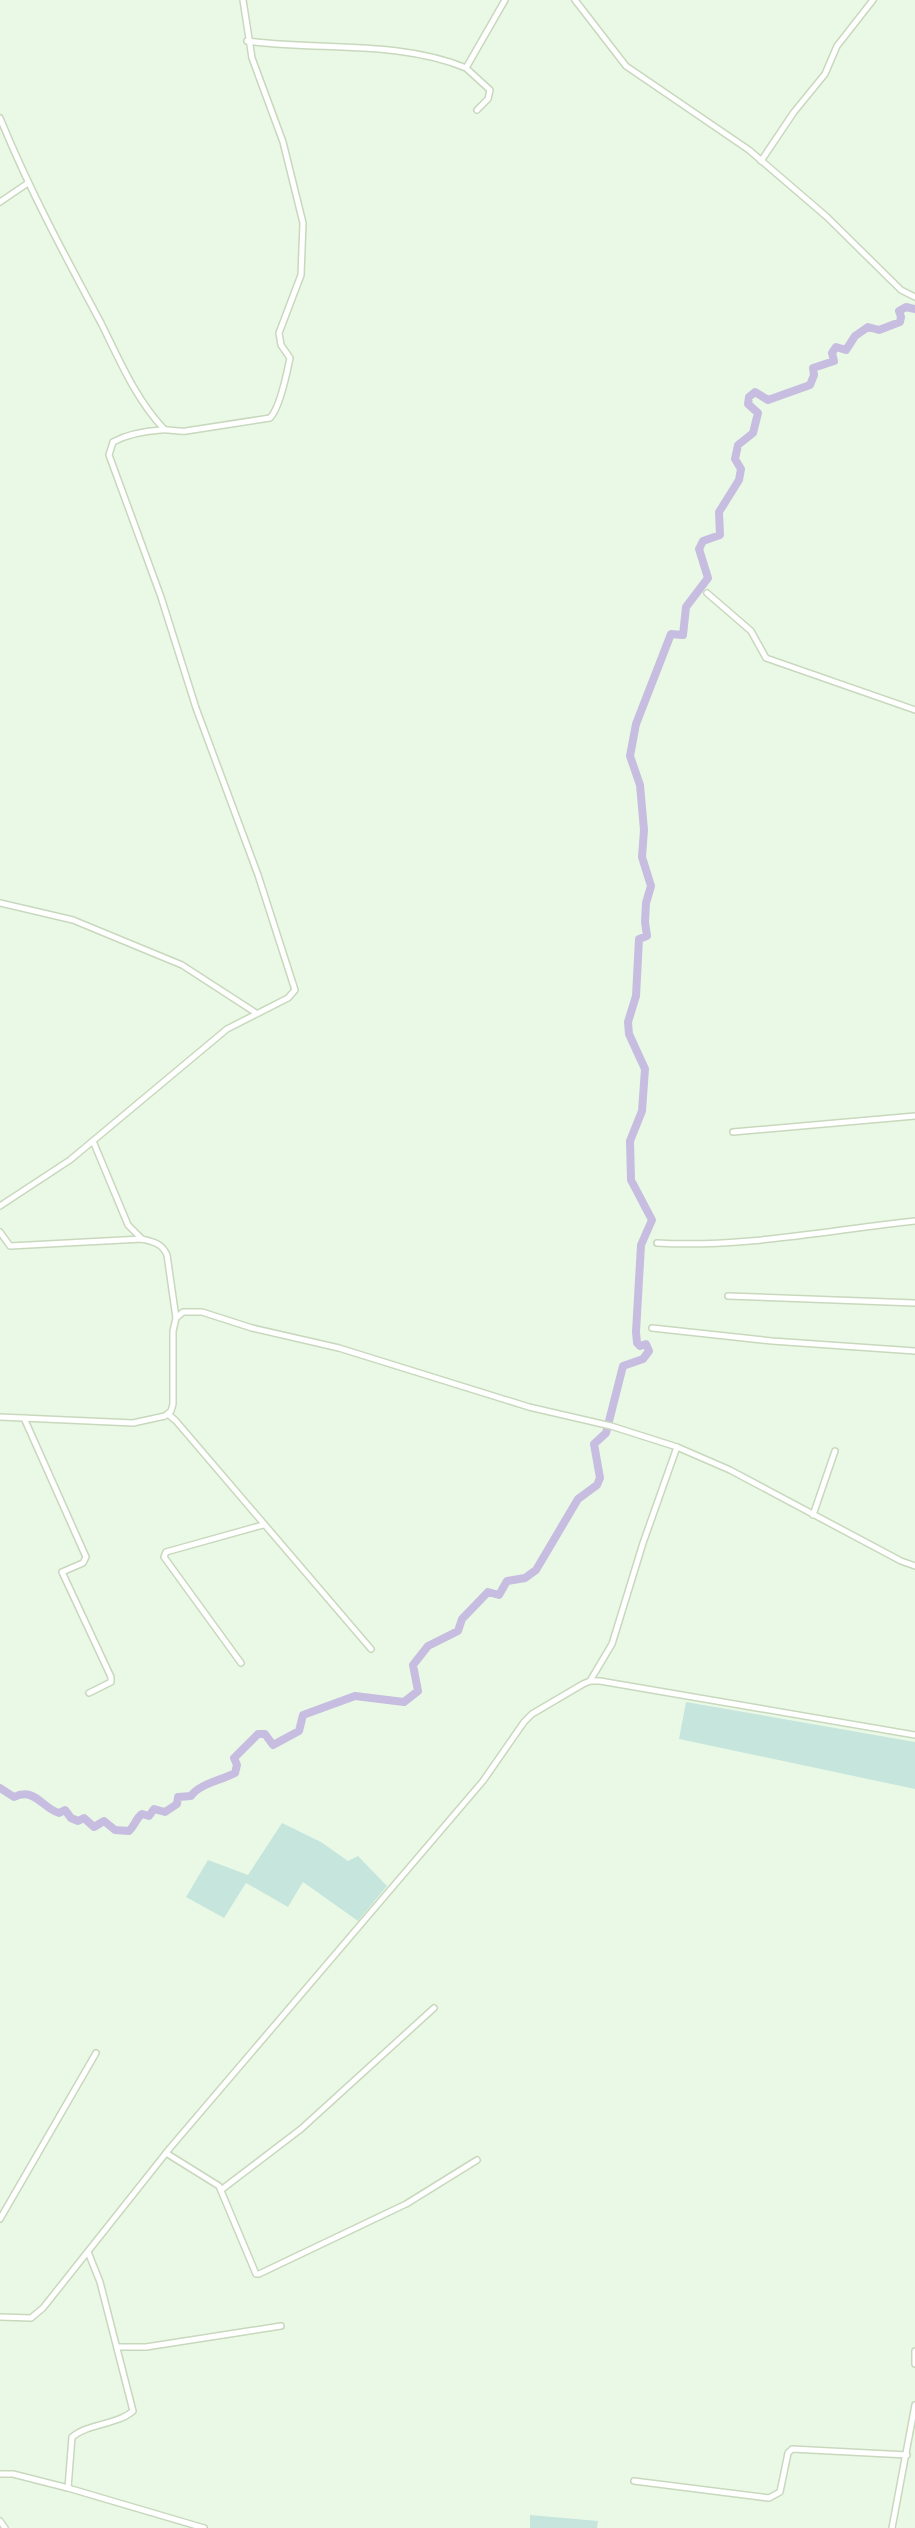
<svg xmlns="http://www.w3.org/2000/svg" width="915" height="2528" font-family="'Roboto Condensed',sans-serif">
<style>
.green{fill:#c6e5dd}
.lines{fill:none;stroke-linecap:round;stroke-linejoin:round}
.river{stroke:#c7bde0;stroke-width:8}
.minor-casing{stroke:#c8d8bd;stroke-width:8}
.minor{stroke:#fff;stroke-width:5}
</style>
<rect width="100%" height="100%" fill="#eaf9e6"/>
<g class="green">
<polygon points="686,1702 915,1742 915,1789 679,1739"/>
<polygon points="282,1823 321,1842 348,1861 358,1856 387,1886 358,1921 303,1882 288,1907 246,1883 224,1918 186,1897 208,1860 248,1875"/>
<polygon points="530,2515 598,2521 597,2528 530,2528"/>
</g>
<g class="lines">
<path class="river" d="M0,1788L14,1797C35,1787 42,1808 59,1813L65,1810L71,1818L78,1821L84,1818L94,1827L104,1821L115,1830L129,1831C135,1826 135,1819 142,1814L149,1816L154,1809L165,1812L177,1804L178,1797L191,1796C199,1784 222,1780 235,1773L237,1765L234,1758L258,1734H265L273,1745L299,1731L303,1715L355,1696L404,1702L418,1691L413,1665L428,1646L458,1631L462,1619L488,1592L499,1595L507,1581L525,1578L536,1570L578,1499L597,1485L600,1478L594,1444L606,1433L623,1366L643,1359L649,1351L646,1344L640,1346L637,1343L636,1332L641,1245L652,1220L631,1180L630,1141L642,1111L645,1069L629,1034L628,1022L636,996L639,939L647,936L645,922L646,903L651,886L642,857L644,830L640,785L630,756L636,724L671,634L683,635L686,607L708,578L699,549L703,541L720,535L719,512L739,480L741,469L735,459L738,445L753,433L758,413L748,404L749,397L755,392L768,400L810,385L814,375L813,368L834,361L832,353L836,347L846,350L855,336L868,327L879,330L900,322L901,317L899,311L906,307L915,309"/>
<defs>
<g id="minor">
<polyline points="575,0 626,66 749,150 827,217 901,290 915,297"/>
<path d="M247,41C318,51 399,40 466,68L505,0"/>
<polyline points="466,68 490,90 488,99 477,110"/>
<path d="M0,118C29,189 65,256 101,323C119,359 136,400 164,429"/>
<polyline points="761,161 794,112 825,74 837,46 873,0"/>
<polyline points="0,202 28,183"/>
<polyline points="707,593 751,631 766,658 915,710"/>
<polyline points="0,903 73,920 182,965 256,1013"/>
<polyline points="733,1132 915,1116"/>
<polyline points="93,1141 128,1225 142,1239"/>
<path d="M0,1206L70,1160L227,1029L288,998L295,990L258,875L196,708L161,597L109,455L113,442C126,435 146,431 161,430C169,429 178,432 186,431L270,418C280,408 287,373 290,358L281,345L279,333L301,275L303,223L283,142L252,58L243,0"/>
<path d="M0,1232L10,1246L142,1239C153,1242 162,1243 167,1255L176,1318"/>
<path d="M657,1243C744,1248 829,1230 915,1221"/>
<polyline points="728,1296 915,1303"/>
<polyline points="652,1328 772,1341 915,1351"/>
<polyline points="168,1414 176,1421 371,1649"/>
<polyline points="0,1417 133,1423 165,1416 171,1411 173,1404 173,1331 176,1318 183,1312 202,1312 252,1328 339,1348 529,1407 611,1426 677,1447 730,1470 901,1561 915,1566"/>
<polyline points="24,1418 86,1557 83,1563 62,1572 111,1677 111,1682 89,1693"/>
<polyline points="813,1515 835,1451"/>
<polyline points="241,1663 164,1557 166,1552 263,1525"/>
<polyline points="590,1681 612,1644 643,1543 677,1447"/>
<polyline points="166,2153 219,2186 256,2274 259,2274 406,2204 477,2160"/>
<polyline points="221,2190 301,2129 434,2008"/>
<polyline points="0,2219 96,2053"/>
<polyline points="0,2317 31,2318 43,2308 170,2148 483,1781 524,1722 532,1714 583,1684 590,1681 600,1681 915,1735"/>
<polyline points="118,2347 146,2347 281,2326"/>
<polyline points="915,2351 915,2364"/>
<polyline points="0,2474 13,2474 68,2488 204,2528"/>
<polyline points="634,2481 769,2498 780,2492 788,2453 792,2449 907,2455"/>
<path d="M68,2488L72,2437C89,2423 117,2425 133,2411L100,2282L88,2252"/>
<polyline points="0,2521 5,2528"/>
<polyline points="892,2528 915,2405"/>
</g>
</defs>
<use href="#minor" class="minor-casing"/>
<use href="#minor" class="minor"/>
</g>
</svg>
